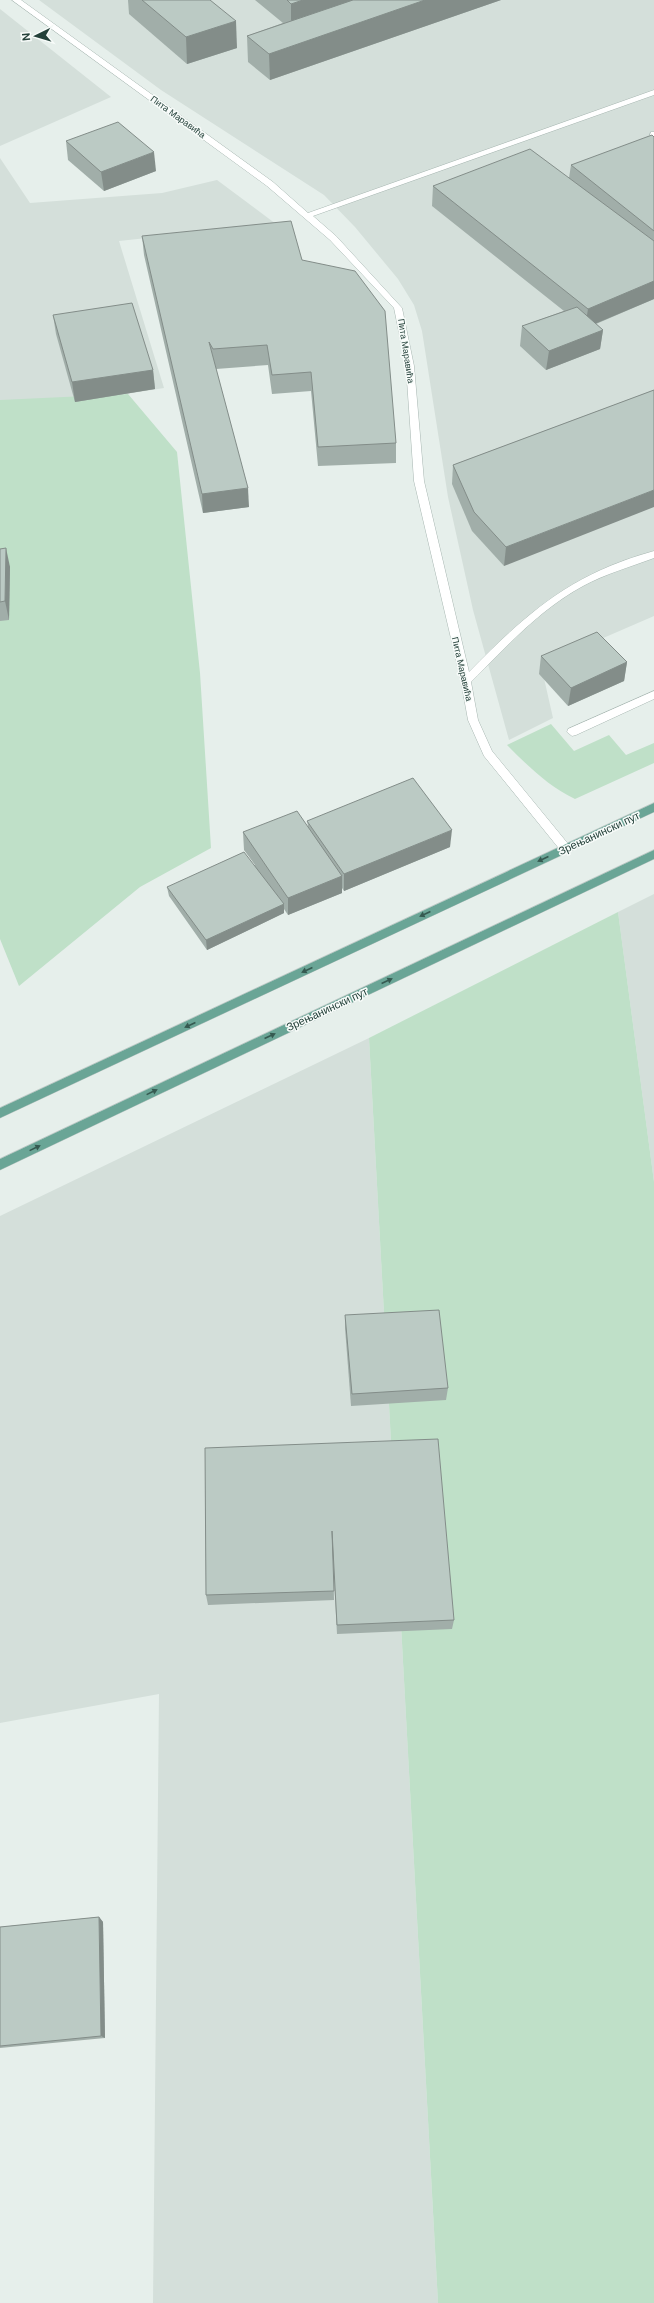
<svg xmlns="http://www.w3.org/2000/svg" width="654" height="2303" font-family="'DM Sans',sans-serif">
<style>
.built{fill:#d4dfda}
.green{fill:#bfe0c8}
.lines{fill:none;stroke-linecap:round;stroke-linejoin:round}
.minor-casing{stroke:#a8b7b2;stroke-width:1}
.major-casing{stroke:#c2cac8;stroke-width:1}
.minor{fill:#fff;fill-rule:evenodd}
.major{fill:#6aa596;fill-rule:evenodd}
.wall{fill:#a1aea9}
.shaded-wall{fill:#838d89}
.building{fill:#bbcac4;stroke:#838d89}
.oneway{fill:#365a51}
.labels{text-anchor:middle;stroke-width:3;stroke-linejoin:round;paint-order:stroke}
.far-street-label{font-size:9px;fill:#24413a;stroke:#f7fbf9}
.street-label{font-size:11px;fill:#24413a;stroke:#f7fbf9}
</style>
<rect width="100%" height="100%" fill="#e6efeb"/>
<g class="built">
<polygon points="39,0 654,0 654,616 541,665 553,718 509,740 473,610 448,497 422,331 414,305 398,279 355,227 324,195 161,90"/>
<polygon points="0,9 111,97 0,146"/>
<polygon points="0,158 30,203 162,193 217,180 276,224 119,241 164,388 75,402 0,406"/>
<polygon points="654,894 654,1182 618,912"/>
<polygon points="369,1038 438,2303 153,2303 159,1694 0,1723 0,1216"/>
</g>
<g class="green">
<polygon points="128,394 177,452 200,673 211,848 140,887 19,986 0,939 0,400"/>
<path d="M551,724L574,751L609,735L626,755L654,743V763L575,799C548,786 528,766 507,745Z"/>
<polygon points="618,912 654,1182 654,2303 438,2303 369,1038"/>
</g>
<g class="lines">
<defs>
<g id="minor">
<path d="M12,0H21L273,182L308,213L654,90V95L313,216L336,236L402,308L414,366L424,481L469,672C528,612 571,574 654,551V558C630,567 605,574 583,586C539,610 506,647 471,682L478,720L492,751L569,845L570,848L569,851H561L484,756L468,720L461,681L414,481L406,366L394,308L330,240L267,186Z"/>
<polygon points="651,132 654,132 654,137 650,135"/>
<polygon points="654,691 654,699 576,735 572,736 567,732 568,729"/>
</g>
<g id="major">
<polygon points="654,803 654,812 0,1118 0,1108"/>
<polygon points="654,850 654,859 0,1170 0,1159"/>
</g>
</defs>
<use href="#minor" class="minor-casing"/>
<use href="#major" class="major-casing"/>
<use href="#minor" class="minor"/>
<use href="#major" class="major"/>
</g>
<g class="wall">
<polygon points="128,0 210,0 237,48 187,64 129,14"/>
<polygon points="255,0 501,0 270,80 248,62 247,36 283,23"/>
<polygon points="654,137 654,299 596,324 603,330 600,349 546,370 520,346 522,326 564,311 432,206 433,186 569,178 571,165"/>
<polygon points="66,141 156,171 104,191 68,160"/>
<polygon points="142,236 302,260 396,443 396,463 318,466 311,391 272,394 268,365 216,369 249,507 203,513 144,255"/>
<polygon points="53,315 153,370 155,389 75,402 56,334"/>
<polygon points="654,390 504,566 472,531 452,484 453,465"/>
<polygon points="0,549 10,567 9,620 0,621"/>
<polygon points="541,656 627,662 624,681 568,706 539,674"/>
<polygon points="307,821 450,847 344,891 342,888 342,893 288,915 284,909 284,913 207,950 169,896 167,887 255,865 244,850 243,832 308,826"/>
<polygon points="345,1315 448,1388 446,1400 351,1406 345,1328"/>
<polygon points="205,1448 454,1620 452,1629 337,1634 333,1559 334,1600 208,1605 206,1595"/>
<polygon points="99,1917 103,1922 105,2038 0,2048 0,1927"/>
</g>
<g class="shaded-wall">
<polygon points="303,0 388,0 291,30 291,4"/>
<polygon points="425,0 501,0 270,80 269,54"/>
<polygon points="236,21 237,48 187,64 186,37"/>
<polygon points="154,152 156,171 104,191 101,172"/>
<polygon points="654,281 654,299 585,328 588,309"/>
<polygon points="603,330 600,349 546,370 549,351"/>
<polygon points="153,370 155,389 75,402 72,382"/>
<polygon points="248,488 249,507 203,513 202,494"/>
<polygon points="654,490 654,507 504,566 506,547"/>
<polygon points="6,548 10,567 9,620 5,601"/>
<polygon points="627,662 624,681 568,706 571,688"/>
<polygon points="452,830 450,847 344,891 344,874"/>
<polygon points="342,876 342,893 288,915 288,898"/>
<polygon points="284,904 284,913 207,950 206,940"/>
<polygon points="99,1917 103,1922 105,2038 101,2036"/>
</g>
<g class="building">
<polygon points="142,0 210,0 236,21 186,37"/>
<polygon points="287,0 303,0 291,4"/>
<polygon points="353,0 425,0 269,54 247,36"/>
<polygon points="118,122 154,152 101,172 66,141"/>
<polygon points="652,135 654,137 654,231 571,165"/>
<polygon points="530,149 654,241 654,281 588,309 433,186"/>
<polygon points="291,221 302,260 355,271 385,311 396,443 318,447 311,372 272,375 267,345 213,349 209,342 248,488 202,494 142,236"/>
<polygon points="132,303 153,370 72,382 53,315"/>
<polygon points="577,307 603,330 549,351 522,326"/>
<polygon points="654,390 654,490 506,547 474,512 453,465"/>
<polygon points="6,548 5,601 0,602 0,549"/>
<polygon points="597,632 627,662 571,688 541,656"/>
<polygon points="413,778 452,830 344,874 307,821"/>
<polygon points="297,811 342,876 288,898 243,832"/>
<polygon points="244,852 284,904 206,940 167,887"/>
<polygon points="439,1310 448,1388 352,1394 345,1315"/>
<polygon points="438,1439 454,1620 337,1625 332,1531 334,1591 206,1595 205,1448"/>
<polygon points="99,1917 101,2036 0,2046 0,1927"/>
</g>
<defs><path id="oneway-solid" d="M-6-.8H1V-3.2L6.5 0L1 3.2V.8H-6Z"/></defs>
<g class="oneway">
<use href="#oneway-solid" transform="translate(543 859) rotate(155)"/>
<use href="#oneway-solid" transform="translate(425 914) rotate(155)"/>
<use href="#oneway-solid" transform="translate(307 970) rotate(155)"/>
<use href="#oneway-solid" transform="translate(387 981) rotate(-25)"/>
<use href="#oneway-solid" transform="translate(190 1025) rotate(155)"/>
<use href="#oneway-solid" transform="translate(270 1036) rotate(-25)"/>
<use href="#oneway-solid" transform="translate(152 1092) rotate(-26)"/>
<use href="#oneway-solid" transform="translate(35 1148) rotate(-26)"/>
</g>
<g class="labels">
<g class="far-street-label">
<text transform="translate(178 117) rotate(36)" y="3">Пита Маравића</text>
<text transform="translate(406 351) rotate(81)" y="3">Пита Маравића</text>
<text transform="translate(462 669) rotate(77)" y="3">Пита Маравића</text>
</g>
<g class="street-label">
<text transform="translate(599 833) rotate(-25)" y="4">Зрењанински пут</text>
<text transform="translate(327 1009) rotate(-25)" y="4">Зрењанински пут</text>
</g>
</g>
<g transform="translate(36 36) rotate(265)" stroke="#f7fbf9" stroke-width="3" paint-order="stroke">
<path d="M0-3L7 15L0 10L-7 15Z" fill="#24413a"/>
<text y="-6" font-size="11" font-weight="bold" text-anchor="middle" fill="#24413a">N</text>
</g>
</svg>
